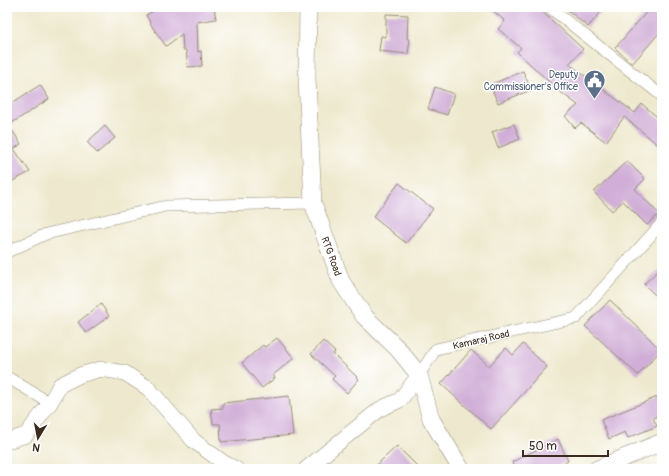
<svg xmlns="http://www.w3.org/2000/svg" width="669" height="476" font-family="Pangolin,sans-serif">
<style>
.building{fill:#d0aed7}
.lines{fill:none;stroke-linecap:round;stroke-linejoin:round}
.street-casing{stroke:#948a76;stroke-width:12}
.secondary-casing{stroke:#948a76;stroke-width:16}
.primary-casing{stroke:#948a76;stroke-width:18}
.street{stroke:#fff;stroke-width:11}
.secondary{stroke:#fff;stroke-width:15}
.primary{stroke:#fff;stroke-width:17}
.labels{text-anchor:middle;stroke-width:3;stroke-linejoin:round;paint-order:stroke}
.service-label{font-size:10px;fill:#4e5e75;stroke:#fff;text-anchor:end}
.street-label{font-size:10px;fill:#3b2a1e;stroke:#fff}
</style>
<rect width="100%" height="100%" fill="#fff"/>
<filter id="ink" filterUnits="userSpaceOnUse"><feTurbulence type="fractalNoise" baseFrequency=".025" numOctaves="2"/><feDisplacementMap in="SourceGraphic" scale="8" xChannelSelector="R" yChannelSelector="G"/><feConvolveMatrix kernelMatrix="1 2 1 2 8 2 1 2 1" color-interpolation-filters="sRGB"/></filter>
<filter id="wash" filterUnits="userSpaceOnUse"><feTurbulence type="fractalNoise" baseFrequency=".012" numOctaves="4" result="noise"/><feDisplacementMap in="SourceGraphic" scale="16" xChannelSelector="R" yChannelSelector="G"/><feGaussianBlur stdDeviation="0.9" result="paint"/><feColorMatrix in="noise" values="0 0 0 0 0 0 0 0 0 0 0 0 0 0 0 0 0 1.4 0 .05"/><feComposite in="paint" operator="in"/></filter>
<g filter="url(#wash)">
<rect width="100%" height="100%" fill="#eee9ce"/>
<g id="blocks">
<g class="building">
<polygon points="161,7 214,7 216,19 197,22 198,52 201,51 202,66 188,67 186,50 183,50 182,34 166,46 153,28 146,15"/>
<polygon points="488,7 537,7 583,49 569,64 635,113 642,104 662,121 662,148 624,117 606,142 581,123 575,128 565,116 578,105 559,91 517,52 521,48 498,29 505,21"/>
<polygon points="564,7 605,7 588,27"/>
<polygon points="651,7 662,7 662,30 632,64 615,48"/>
<polygon points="386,14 408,15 407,39 410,39 408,54 379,51 381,36 386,37"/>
<polygon points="523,71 531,90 498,103 490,85"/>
<polygon points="40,85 49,99 9,125 21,144 14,149 30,172 7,184 7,106"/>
<polygon points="435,87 454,94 447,115 428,109"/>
<polygon points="514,124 520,139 498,148 492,132"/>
<polygon points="105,126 115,138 97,153 87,142"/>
<polygon points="627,161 645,179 635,189 659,214 647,225 623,201 612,211 594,192"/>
<polygon points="399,183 433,209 406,243 373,217"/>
<polygon points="662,267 662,302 644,284"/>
<polygon points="610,300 661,350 638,375 585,326"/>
<polygon points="101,304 109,316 86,333 78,322"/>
<polygon points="277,338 294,358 273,375 275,378 262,388 242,363 263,345 265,347"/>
<polygon points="323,341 335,352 333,354 359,379 347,393 332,379 335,376 311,354"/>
<polygon points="523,344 547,367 491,429 441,384 471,350 489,366 506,348 513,355"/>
<polygon points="662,395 662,414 653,418 657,426 628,438 625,432 609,439 601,420"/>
<polygon points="289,396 293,435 221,442 220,424 213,424 211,409 223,408 223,403"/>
<polygon points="558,439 568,461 553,469 515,469 512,462"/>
<polygon points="397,446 420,469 372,469"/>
</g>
</g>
</g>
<g filter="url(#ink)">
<use href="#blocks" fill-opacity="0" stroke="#948a76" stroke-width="1"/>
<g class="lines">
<defs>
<g id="street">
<polyline points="549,7 662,96"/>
<polyline points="7,252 46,234 166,206 313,203"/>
<polyline points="419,375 436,349 576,318 662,223"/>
<polyline points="7,377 50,403"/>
</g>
<g id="secondary">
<polyline points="7,441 26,435 50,403 60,385 80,375 101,369 125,373 148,388 194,441 224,463 236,469"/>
<polyline points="306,469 380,409 400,400 419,375"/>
</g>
<g id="primary">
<polyline points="308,7 307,79 313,203 341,281 364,316 398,349 419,375 431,419 461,469"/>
<polyline points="597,469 662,442"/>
</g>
</defs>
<use href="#street" class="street-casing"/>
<use href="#secondary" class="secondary-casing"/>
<use href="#primary" class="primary-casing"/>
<use href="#street" class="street"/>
<use href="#secondary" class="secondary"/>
<use href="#primary" class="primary"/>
</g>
</g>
<defs>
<symbol id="civic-pin" viewBox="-11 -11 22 30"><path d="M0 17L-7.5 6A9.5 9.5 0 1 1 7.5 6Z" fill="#5c6f8a" stroke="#fff"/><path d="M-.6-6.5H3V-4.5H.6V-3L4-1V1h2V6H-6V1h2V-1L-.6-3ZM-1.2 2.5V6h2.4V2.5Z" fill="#fff"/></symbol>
</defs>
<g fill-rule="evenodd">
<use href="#civic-pin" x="582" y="68" width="25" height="34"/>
</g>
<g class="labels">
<g class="service-label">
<text x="578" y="78">Deputy<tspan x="578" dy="12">Commissioner's Office</tspan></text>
</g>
<g class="street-label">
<text transform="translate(332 256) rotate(70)" y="4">RTG Road</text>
<text transform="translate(481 339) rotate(-13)" y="4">Kamaraj Road</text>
</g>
</g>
<rect width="669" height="476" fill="none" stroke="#fff" stroke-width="24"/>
<g transform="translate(38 438) rotate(190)" stroke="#ffffff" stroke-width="3" paint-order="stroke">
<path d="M0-3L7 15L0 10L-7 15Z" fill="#3b2a1e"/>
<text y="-6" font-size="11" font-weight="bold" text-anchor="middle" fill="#3b2a1e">N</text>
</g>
<path d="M523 450v6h85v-6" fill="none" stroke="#3b2a1e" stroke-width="2"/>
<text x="529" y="450" font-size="12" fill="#3b2a1e" stroke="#ffffff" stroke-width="3" paint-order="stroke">50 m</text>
</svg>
